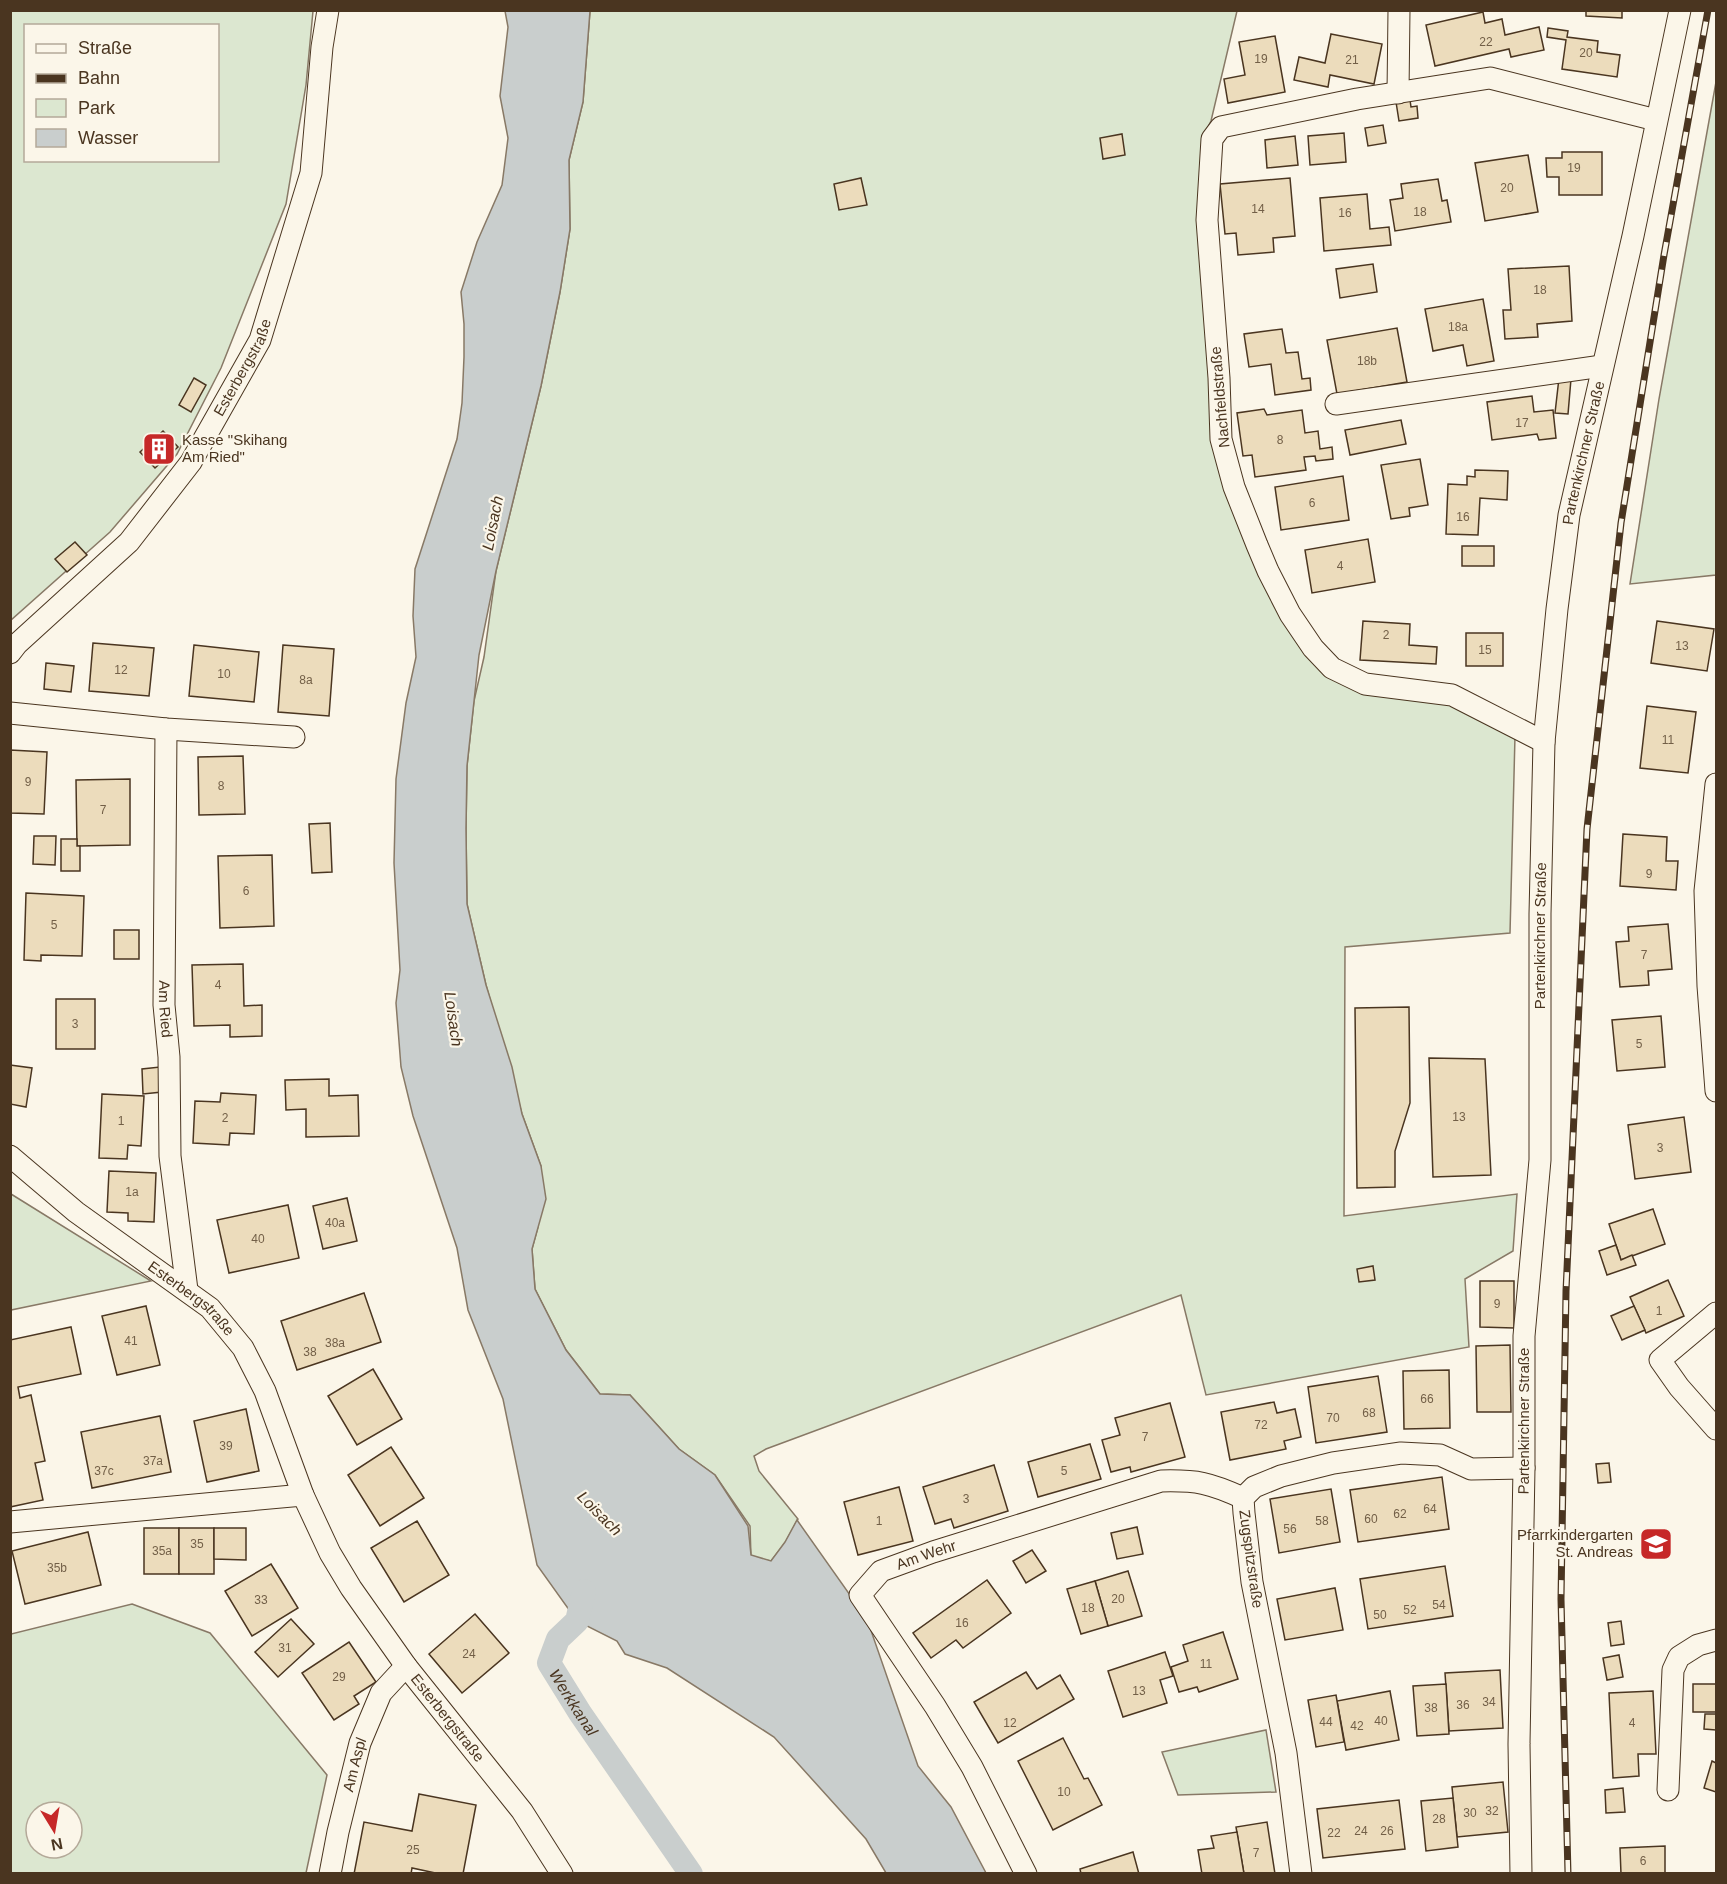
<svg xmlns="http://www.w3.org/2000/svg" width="1727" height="1884" font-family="Helvetica,sans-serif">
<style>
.green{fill:#dce7d0;stroke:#887966;stroke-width:1.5;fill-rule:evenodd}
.water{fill:#c9cecd;stroke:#887966;stroke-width:1.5}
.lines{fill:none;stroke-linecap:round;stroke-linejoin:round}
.canal{stroke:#c9cecd;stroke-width:24}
.building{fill:#ecdcbc;stroke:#4a3520;stroke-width:1.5}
.minor-casing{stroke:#4a3520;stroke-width:23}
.minor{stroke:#fbf6e9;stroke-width:21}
.rail-casing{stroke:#4a3520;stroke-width:7}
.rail{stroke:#fbf6e9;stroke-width:4.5;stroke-dasharray:14;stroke-linecap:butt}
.labels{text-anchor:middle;stroke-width:4.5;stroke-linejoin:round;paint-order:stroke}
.number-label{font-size:12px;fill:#725f47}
.street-label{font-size:15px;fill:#4a3520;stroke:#fbf6e9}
.poi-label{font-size:15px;fill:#4a3520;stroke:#fbf6e9;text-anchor:start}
.water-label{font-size:16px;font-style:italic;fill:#4a3520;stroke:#fbf6e9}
</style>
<rect width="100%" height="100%" fill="#fbf6e9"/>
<g class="green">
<path d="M11,11H313L306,85L286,204L221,368L177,454L110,532L11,620ZM26,26H218V160H26Z"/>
<polygon points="590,11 1237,11 1211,121 1203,137 1214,441 1326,670 1443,701 1515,736 1510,933 1345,947 1344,1216 1517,1194 1513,1251 1465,1279 1469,1347 1206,1395 1181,1295 766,1449 754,1456 759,1471 798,1519 785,1543 771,1561 751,1557 750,1526 715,1475 679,1449 630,1395 600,1394 566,1350 535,1289 532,1249 538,1227 541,1166 522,1114 486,985 467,904 466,829 467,766 474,701 484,657 496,571 541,386 560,292 570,229 569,160 583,102"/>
<polygon points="1716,82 1716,575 1630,584 1659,399"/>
<polygon points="11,1194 151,1281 11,1310"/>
<path d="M132,1604L210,1633L327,1775L306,1873H11V1634ZM36,1812H72V1848H36Z"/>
<polygon points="1266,1730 1276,1792 1178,1795 1162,1752"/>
</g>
<polygon class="water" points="505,11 590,11 583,102 569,160 570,229 560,292 541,386 496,571 479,655 467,766 466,829 467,904 486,985 512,1067 522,1114 541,1166 546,1199 532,1249 535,1289 566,1350 600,1394 630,1395 679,1449 715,1475 748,1526 751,1555 771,1561 785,1542 797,1520 867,1619 918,1766 951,1807 986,1873 886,1873 866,1839 774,1737 667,1668 625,1654 617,1641 577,1621 537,1565 503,1399 468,1310 457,1248 413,1116 401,1067 396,1003 400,970 394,863 396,779 406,703 416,657 413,616 415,569 457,439 462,403 464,357 464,324 461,292 477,242 502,185 508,138 500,96 508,27"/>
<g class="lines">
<path class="canal" id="s1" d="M584,1591L577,1621L558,1639L549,1663L580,1713L691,1874"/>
</g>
<g class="building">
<polygon points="1586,10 1622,10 1622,18 1586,16"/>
<polygon points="1483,12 1485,23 1502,19 1505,35 1539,27 1544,50 1511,57 1509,49 1435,66 1426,25"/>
<polygon points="1548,28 1568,31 1567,37 1598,41 1597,52 1620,55 1617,77 1562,69 1566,40 1547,37"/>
<polygon points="1331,34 1382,44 1374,84 1330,75 1328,87 1294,80 1299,57 1325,63"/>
<polygon points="1275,36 1285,92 1228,103 1224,79 1245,75 1239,42"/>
<polygon points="1410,100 1411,107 1417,106 1418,118 1399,121 1396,102"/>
<polygon points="1383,125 1386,143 1368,146 1365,128"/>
<polygon points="1344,133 1346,162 1310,165 1308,136"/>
<polygon points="1122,134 1125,155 1103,159 1100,138"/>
<polygon points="1295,136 1298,165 1267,168 1265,140"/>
<polygon points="1562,152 1602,152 1602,195 1559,195 1559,177 1547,177 1546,158 1562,158"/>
<polygon points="1528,155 1538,212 1485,221 1475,163"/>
<polygon points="861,178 867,205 839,210 834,184"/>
<polygon points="1290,178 1295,236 1273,238 1274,252 1238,255 1236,233 1225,234 1220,184"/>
<polygon points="1438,179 1442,201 1447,200 1451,222 1395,231 1390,200 1403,198 1401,184"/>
<polygon points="1367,194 1370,229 1389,227 1391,245 1324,251 1320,198"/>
<polygon points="1373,264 1377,292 1340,298 1336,269"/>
<polygon points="1569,266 1572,321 1537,324 1538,337 1505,339 1503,310 1511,310 1508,269"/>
<polygon points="1483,299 1494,361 1467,366 1463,345 1433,351 1425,309"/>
<polygon points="1397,328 1407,382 1337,394 1327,340"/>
<polygon points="1282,329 1286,353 1298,352 1302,379 1310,378 1311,390 1275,395 1271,364 1249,367 1244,334"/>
<polygon points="194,378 206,385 191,412 179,405"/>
<polygon points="1559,378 1571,379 1568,414 1555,413"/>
<polygon points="1532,396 1534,412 1553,410 1556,438 1539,440 1537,434 1492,440 1487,402"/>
<polygon points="1264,409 1267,415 1302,410 1305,433 1318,431 1320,449 1332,447 1333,459 1316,461 1315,456 1304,457 1306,470 1255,477 1252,455 1243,456 1237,413"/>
<polygon points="1401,420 1406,444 1350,455 1345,430"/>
<polygon points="163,431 178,447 155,468 140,452"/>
<polygon points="1420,459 1428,505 1409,508 1410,516 1391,519 1381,465"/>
<polygon points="1475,470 1508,471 1507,500 1480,498 1478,535 1446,534 1448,484 1467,485 1467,476 1475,477"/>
<polygon points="1343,476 1349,520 1281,530 1275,487"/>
<polygon points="1368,539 1375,582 1312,593 1305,550"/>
<polygon points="75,542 87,555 67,572 55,559"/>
<rect x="1462" y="546" width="32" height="20"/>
<polygon points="1363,621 1410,624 1409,645 1437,647 1436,664 1360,660"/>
<polygon points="1657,621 1714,629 1707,671 1651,663"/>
<rect x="1466" y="633" width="37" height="33"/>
<polygon points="93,643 154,648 149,696 89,691"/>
<polygon points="194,645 259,652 254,702 189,696"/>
<polygon points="283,645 334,649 329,716 278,712"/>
<polygon points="46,663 74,666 71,692 44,689"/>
<polygon points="1647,706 1696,712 1688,773 1640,768"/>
<polygon points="10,750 47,752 44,814 10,813"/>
<polygon points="243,756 245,814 199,815 198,757"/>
<polygon points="130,779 130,845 77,846 76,780"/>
<polygon points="330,823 332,872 312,873 309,824"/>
<polygon points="1623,834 1667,837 1666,861 1678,861 1676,890 1620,886"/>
<polygon points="34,836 56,836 55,865 33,864"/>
<polygon points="61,839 77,839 77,846 80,846 80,871 61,871"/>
<polygon points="272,855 274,926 220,928 218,856"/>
<polygon points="26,893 84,896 82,956 41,955 41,961 24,960"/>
<polygon points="1668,924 1672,969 1648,971 1649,985 1620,987 1616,942 1629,941 1628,927"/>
<rect x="114" y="930" width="25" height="29"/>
<polygon points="243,964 244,1006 262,1005 262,1036 230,1037 230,1025 194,1026 192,965"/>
<rect x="56" y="999" width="39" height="50"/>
<polygon points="1409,1007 1410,1103 1395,1151 1395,1187 1357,1188 1355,1008"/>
<polygon points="1661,1016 1665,1067 1617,1071 1612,1020"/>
<polygon points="1429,1058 1485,1059 1491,1175 1433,1177"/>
<polygon points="10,1065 32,1068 26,1107 10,1104"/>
<polygon points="160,1067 162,1092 143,1094 142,1069"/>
<polygon points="329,1079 329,1096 358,1095 359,1136 306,1137 306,1109 286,1110 285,1080"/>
<polygon points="221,1093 256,1095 254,1134 230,1133 229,1145 193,1143 195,1101 220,1102"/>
<polygon points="102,1094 144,1096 141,1146 128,1145 127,1159 99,1158"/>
<polygon points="1684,1117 1691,1172 1635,1179 1628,1125"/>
<polygon points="109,1171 156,1173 154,1222 128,1221 128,1213 107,1212"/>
<polygon points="347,1198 357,1241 323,1249 313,1206"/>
<polygon points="288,1205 299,1258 229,1273 217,1220"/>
<polygon points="1653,1209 1665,1244 1621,1260 1609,1224"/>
<polygon points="1616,1245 1621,1260 1632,1255 1636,1265 1607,1275 1599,1251"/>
<polygon points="1373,1266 1375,1280 1359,1282 1357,1269"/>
<polygon points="1668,1280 1684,1316 1646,1333 1630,1297"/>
<polygon points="1480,1281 1514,1281 1514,1328 1480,1327"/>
<polygon points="364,1293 381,1342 297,1370 281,1321"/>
<polygon points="146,1306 160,1365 117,1375 102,1316"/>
<polygon points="1634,1306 1645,1330 1622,1340 1611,1316"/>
<polygon points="71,1327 81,1374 18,1387 20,1398 31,1395 45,1461 35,1463 43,1500 10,1507 10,1340"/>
<polygon points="1510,1345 1511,1412 1477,1412 1476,1346"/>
<polygon points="373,1369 402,1419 357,1445 328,1396"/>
<polygon points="1449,1370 1450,1428 1404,1429 1403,1371"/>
<polygon points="1378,1376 1387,1432 1316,1443 1308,1387"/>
<polygon points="1274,1402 1277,1413 1295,1409 1301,1437 1284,1441 1286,1449 1230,1460 1221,1412"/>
<polygon points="1170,1403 1185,1457 1131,1472 1130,1467 1111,1472 1102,1440 1120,1435 1115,1418"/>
<polygon points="246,1409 259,1471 207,1482 194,1421"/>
<polygon points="160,1416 171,1472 92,1488 81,1432"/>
<polygon points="1090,1444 1101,1479 1038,1497 1028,1462"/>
<polygon points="391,1447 424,1498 380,1526 348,1475"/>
<polygon points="1609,1463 1611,1482 1598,1483 1596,1464"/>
<polygon points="994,1465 1008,1511 954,1528 951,1519 935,1524 923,1487"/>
<polygon points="1442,1477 1449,1529 1358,1542 1350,1490"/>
<polygon points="899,1487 913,1541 858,1555 844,1502"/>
<polygon points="1331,1489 1340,1542 1279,1553 1270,1499"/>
<polygon points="417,1521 449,1575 404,1602 371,1548"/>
<polygon points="1137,1527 1143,1554 1117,1559 1111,1533"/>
<rect x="144" y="1528" width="35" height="46"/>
<rect x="179" y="1528" width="35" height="46"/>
<polygon points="214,1528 246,1528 246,1560 214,1559"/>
<polygon points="88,1532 101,1585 25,1604 12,1551"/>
<polygon points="1032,1550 1046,1571 1026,1583 1013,1561"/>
<polygon points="271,1564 298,1608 252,1636 225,1591"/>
<polygon points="1445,1566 1453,1616 1368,1629 1360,1579"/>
<polygon points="1128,1571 1142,1616 1108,1626 1095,1581"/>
<polygon points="987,1580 1011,1613 963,1648 956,1640 931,1658 913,1633"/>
<polygon points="1095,1581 1108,1626 1081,1634 1067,1589"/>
<polygon points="1335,1588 1343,1630 1285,1640 1277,1599"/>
<polygon points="475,1614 509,1653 462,1693 429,1654"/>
<polygon points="291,1619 314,1644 278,1677 255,1652"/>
<polygon points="1621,1621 1624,1644 1611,1646 1608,1623"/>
<polygon points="1223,1632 1238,1679 1199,1692 1197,1687 1179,1692 1171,1667 1188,1661 1183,1645"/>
<polygon points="349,1642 376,1682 354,1696 359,1704 334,1720 302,1673"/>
<polygon points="1165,1652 1173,1676 1160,1680 1167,1703 1123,1717 1108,1671"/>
<polygon points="1619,1655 1623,1677 1607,1680 1603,1658"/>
<polygon points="1500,1670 1503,1728 1449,1731 1445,1673"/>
<polygon points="1026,1672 1037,1689 1060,1675 1074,1699 998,1743 974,1702"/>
<polygon points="1446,1684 1449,1734 1417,1736 1413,1686"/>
<rect x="1693" y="1684" width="23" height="28"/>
<polygon points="1390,1691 1399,1740 1346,1750 1337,1701"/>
<polygon points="1653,1691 1656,1754 1638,1754 1639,1776 1613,1778 1609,1693"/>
<polygon points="1336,1695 1344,1742 1316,1747 1308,1700"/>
<polygon points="1705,1714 1716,1714 1716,1730 1704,1729"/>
<polygon points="1063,1738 1084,1779 1088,1778 1102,1805 1053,1830 1018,1761"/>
<polygon points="1712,1761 1716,1763 1716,1792 1704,1788"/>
<polygon points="1503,1782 1508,1832 1457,1837 1452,1787"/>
<polygon points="1623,1788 1625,1812 1606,1813 1605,1790"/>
<polygon points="419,1794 476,1805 463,1874 440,1874 412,1868 411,1874 354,1874 364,1822 412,1831"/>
<polygon points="1453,1798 1458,1847 1426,1851 1421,1801"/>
<polygon points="1399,1800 1405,1849 1323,1858 1317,1809"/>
<polygon points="1267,1822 1275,1874 1244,1874 1236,1827"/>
<polygon points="1237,1832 1244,1874 1202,1874 1198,1850 1214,1848 1211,1836"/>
<polygon points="1665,1846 1665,1874 1621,1874 1620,1848"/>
<polygon points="1133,1852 1139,1874 1081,1874 1080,1869"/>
</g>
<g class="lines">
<defs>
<g id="minor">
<polyline points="1398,93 1399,10"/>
<polyline points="1336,404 1602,366"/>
<path id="s2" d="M10,653L17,644L129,542L191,462L260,340L311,173L322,47L328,10"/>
<polyline points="10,713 166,729 294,737"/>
<path id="s3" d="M166,729L164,1005L169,1057L170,1156L187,1290"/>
<polyline points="1544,742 1452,695 1365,684 1332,668 1313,648 1290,614 1268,571 1257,545 1234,487 1221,439 1219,378 1207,220 1212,139 1221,127 1357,99 1490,78 1656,120"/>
<polyline points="1716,784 1705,891 1708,986 1716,1091"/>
<path id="s4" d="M10,1156L76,1212L210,1308L243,1348L265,1391L303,1495L330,1553L351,1588L406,1666L522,1811L562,1874"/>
<polyline points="1716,1313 1660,1360 1679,1387 1716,1429"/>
<polyline points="10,1522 303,1495"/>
<polyline points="1668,1790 1673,1670 1679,1657 1698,1645 1716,1640"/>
<path id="s5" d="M330,1874L338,1832L360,1743L381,1693L406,1666"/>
<path id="s6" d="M1026,1874L972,1767L935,1706L860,1595L881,1571L933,1552L1161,1481C1197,1480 1210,1483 1243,1498"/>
<polyline points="1301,1874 1286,1753 1252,1582 1244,1513 1243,1498 1254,1487 1281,1476 1333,1463 1401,1453 1440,1455 1471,1469 1524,1468"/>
<path id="s7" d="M1521,1874L1519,1744L1524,1468V1336L1540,1160V914L1544,742L1557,609L1569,515L1633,236L1680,10"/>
</g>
</defs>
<use href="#minor" class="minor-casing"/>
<use href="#minor" class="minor"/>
<defs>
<polyline id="rail" points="1568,1874 1561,1599 1566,1291 1587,829 1621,523 1664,255 1708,10"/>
</defs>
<use href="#rail" class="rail-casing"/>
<use href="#rail" class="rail"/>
</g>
<defs>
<symbol id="building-square" viewBox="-11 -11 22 22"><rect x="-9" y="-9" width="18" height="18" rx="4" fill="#c62828" stroke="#fbf6e9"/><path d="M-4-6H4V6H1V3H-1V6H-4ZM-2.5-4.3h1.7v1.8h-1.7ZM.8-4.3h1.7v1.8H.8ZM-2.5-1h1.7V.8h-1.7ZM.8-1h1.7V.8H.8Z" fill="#fff"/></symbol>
<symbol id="school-square" viewBox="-11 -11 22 22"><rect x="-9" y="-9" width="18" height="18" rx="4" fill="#c62828" stroke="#fbf6e9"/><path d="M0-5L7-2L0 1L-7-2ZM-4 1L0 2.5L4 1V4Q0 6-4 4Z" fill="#fff"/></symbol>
</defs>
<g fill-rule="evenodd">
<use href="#building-square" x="140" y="430" width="38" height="38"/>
<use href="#school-square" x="1637" y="1525" width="38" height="38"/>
</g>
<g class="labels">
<g class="number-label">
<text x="1486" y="46">22</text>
<text x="1586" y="57">20</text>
<text x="1261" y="63">19</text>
<text x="1352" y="64">21</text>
<text x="1574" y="172">19</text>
<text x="1507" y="192">20</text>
<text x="1258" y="213">14</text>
<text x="1420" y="216">18</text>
<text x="1345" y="217">16</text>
<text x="1540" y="294">18</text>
<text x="1458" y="331">18a</text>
<text x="1367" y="365">18b</text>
<text x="1522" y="427">17</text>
<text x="1280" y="444">8</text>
<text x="1312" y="507">6</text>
<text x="1463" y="521">16</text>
<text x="1340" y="570">4</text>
<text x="1386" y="639">2</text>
<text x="1682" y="650">13</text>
<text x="1485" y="654">15</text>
<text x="121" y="674">12</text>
<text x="224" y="678">10</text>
<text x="306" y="684">8a</text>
<text x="1668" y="744">11</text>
<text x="28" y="786">9</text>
<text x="221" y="790">8</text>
<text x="103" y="814">7</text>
<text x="1649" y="878">9</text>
<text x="246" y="895">6</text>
<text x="54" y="929">5</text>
<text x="1644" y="959">7</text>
<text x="218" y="989">4</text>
<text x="75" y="1028">3</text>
<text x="1639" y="1048">5</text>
<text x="1459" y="1121">13</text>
<text x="225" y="1122">2</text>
<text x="121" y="1125">1</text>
<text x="1660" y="1152">3</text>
<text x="132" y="1196">1a</text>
<text x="335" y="1227">40a</text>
<text x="258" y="1243">40</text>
<text x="1497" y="1308">9</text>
<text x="1659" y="1315">1</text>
<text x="131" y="1345">41</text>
<text x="335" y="1347">38a</text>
<text x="310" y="1356">38</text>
<text x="1427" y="1403">66</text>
<text x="1369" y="1417">68</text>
<text x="1333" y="1422">70</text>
<text x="1261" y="1429">72</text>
<text x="1145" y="1441">7</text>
<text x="226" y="1450">39</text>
<text x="153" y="1465">37a</text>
<text x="104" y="1475">37c</text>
<text x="1064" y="1475">5</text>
<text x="966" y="1503">3</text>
<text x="1430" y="1513">64</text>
<text x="1400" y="1518">62</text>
<text x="1371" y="1523">60</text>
<text x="879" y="1525">1</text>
<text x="1322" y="1525">58</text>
<text x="1290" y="1533">56</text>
<text x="197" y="1548">35</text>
<text x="162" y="1555">35a</text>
<text x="57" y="1572">35b</text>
<text x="1118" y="1603">20</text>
<text x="261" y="1604">33</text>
<text x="1439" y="1609">54</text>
<text x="1088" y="1612">18</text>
<text x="1410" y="1614">52</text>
<text x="1380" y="1619">50</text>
<text x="962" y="1627">16</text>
<text x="285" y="1652">31</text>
<text x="469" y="1658">24</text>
<text x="1206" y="1668">11</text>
<text x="339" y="1681">29</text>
<text x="1139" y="1695">13</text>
<text x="1489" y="1706">34</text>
<text x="1463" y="1709">36</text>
<text x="1431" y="1712">38</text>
<text x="1381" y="1725">40</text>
<text x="1326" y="1726">44</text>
<text x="1010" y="1727">12</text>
<text x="1632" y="1727">4</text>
<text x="1357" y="1730">42</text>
<text x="1064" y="1796">10</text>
<text x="1492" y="1815">32</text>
<text x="1470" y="1817">30</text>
<text x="1439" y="1823">28</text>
<text x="1361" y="1835">24</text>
<text x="1387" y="1835">26</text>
<text x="1334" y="1837">22</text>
<text x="413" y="1854">25</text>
<text x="1256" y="1857">7</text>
<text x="1643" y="1865">6</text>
</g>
<g class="street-label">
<text dy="5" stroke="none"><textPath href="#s2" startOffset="372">Esterbergstraße</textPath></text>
<text transform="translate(1220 397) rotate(-95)" y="5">Nachfeldstraße</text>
<text dy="5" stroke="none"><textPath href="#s7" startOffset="1425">Partenkirchner Straße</textPath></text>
<text dy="5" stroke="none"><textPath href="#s7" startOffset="939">Partenkirchner Straße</textPath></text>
<text dy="5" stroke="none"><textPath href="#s3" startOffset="280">Am Ried</textPath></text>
<text dy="5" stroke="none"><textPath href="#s4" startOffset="231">Esterbergstraße</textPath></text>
<text dy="5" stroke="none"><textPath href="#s7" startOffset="453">Partenkirchner Straße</textPath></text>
<text dy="5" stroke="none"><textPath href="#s6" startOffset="405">Am Wehr</textPath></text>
<text transform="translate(1251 1559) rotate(82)" y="5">Zugspitzstraße</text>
<text dy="5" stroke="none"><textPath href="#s4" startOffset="729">Esterbergstraße</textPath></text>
<text dy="5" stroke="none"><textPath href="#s5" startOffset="112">Am Aspl</textPath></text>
</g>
<g class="poi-label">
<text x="182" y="445">Kasse "Skihang<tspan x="182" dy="17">Am Ried"</tspan></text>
<text x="1633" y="1540" text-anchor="end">Pfarrkindergarten<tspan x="1633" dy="17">St. Andreas</tspan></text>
</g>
<g class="water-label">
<text transform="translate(492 523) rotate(-79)" y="6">Loisach</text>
<text transform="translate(454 1019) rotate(82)" y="6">Loisach</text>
<text transform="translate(600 1513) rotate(45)" y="6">Loisach</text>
<text dy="6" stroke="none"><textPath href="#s1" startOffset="129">Werkkanal</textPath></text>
</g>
</g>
<rect width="1727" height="1884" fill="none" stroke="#4a3520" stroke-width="24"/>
<rect x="24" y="24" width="195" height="138" fill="#fbf6e9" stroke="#b4a999" stroke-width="1.5"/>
<rect x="36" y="44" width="30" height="9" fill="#fbf6e9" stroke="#b4a999" stroke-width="1.5"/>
<text x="78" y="54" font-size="18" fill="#4a3520">Straße</text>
<rect x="36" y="74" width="30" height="9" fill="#4a3520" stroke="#b4a999" stroke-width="1.5"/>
<text x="78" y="84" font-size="18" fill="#4a3520">Bahn</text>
<rect x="36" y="99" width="30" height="18" fill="#dce7d0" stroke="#b4a999" stroke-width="1.5"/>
<text x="78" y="114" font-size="18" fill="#4a3520">Park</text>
<rect x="36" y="129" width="30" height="18" fill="#c9cecd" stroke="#b4a999" stroke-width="1.5"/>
<text x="78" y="144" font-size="18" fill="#4a3520">Wasser</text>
<g transform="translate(54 1830) rotate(169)"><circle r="28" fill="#fbf6e9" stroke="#b4a999" stroke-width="1.5"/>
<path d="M0-4.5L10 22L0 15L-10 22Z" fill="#c62828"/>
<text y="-9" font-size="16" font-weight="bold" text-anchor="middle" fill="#4a3520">N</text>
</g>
</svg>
